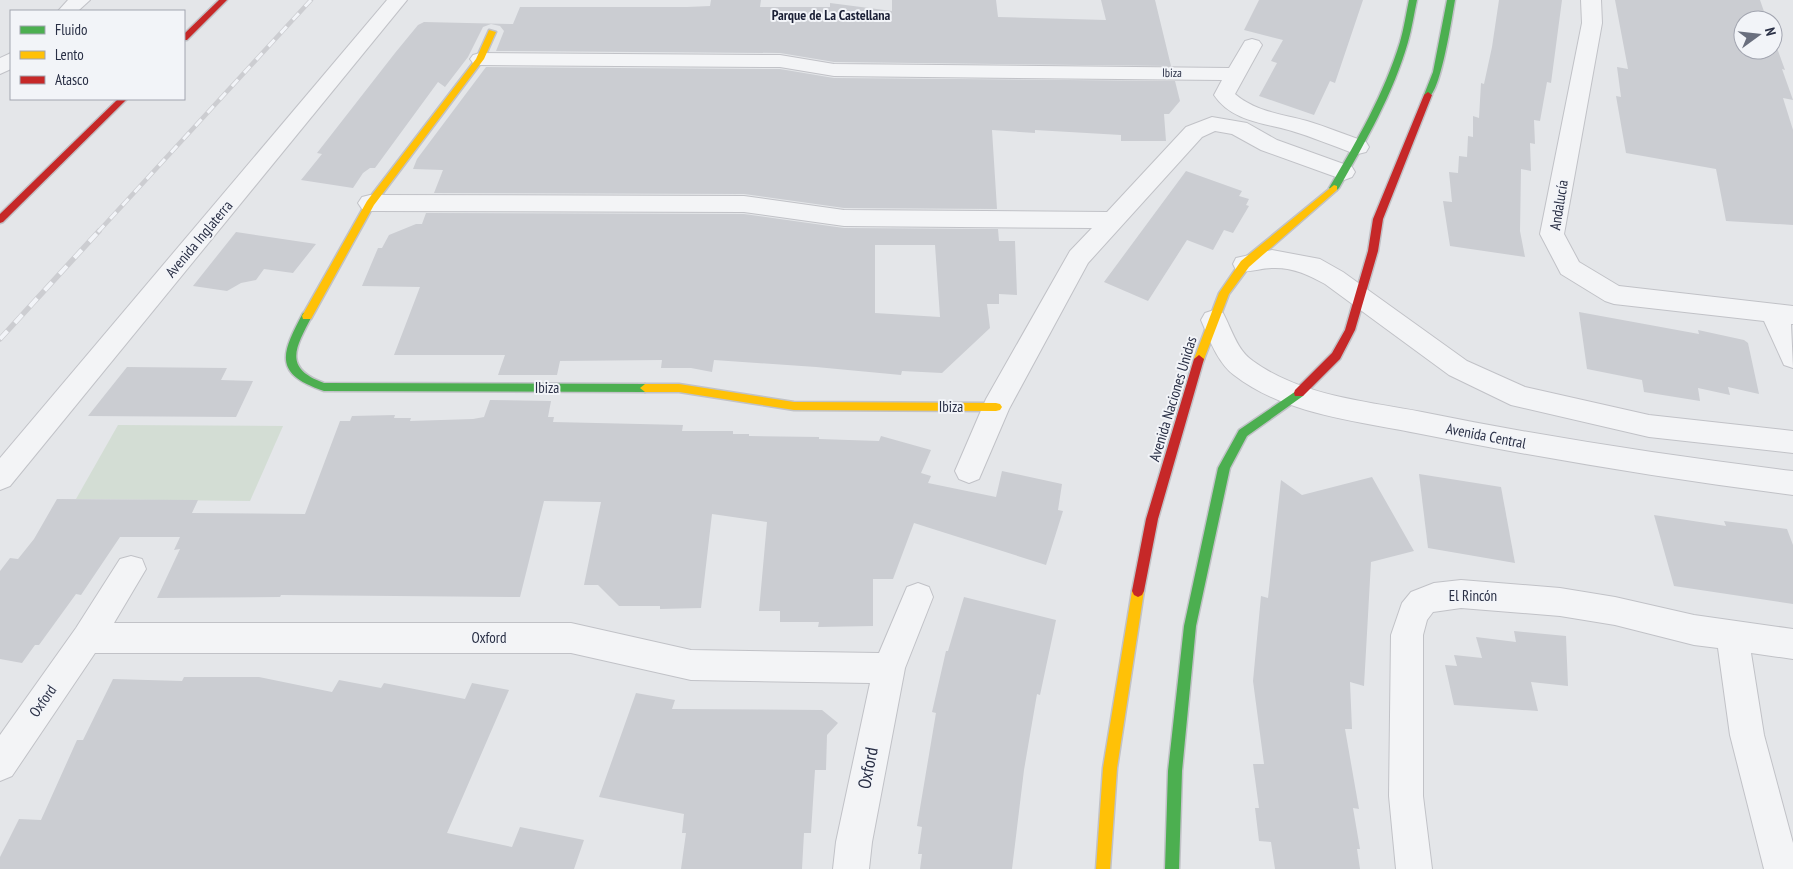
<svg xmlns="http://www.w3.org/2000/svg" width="1793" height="869" font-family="'PT Sans Narrow',sans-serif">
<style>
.green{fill:#d3ddd4}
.building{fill:#cbcdd2;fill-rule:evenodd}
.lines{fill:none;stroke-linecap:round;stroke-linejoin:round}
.street-casing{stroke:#c1c2c7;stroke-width:2}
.fast-casing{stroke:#c1c2c7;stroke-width:3}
.slow-casing{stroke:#c1c2c7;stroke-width:3}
.jam-casing{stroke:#c1c2c7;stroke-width:3}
.street{fill:#f3f4f6;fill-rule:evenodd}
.fast{fill:#4caf50;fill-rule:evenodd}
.slow{fill:#ffc107;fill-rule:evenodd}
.jam{fill:#c62828;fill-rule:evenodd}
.rail-far1-casing{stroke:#cccdd1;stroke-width:4.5}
.rail-casing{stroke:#cccdd1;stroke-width:5.5}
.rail-far1{stroke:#f2f4f8;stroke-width:3;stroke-dasharray:9;stroke-linecap:butt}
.rail{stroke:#f2f4f8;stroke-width:4;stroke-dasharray:11;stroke-linecap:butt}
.labels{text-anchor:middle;stroke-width:4;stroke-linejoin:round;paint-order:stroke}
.far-street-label{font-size:12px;fill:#292f45;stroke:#f2f4f8}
.far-neighbourhood-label{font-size:14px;font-weight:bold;fill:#1b2036;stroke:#f2f4f8}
.street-label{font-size:15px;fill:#292f45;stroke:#f2f4f8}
.near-street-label{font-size:18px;fill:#292f45;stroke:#f2f4f8}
</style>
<rect width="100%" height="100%" fill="#e4e6e9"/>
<polygon class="green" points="118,425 283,426 250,501 76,499"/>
<g class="building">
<polygon points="711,0 761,0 760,7 830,7 830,3 892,11 892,0 996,0 998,17 1106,20 1101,0 1155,0 1171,66 834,62 780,53 496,51 504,31 500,26 491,24 483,27 468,57 445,87 438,82 375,168 370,168 363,173 353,188 301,180 322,154 317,153 395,53 418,25 424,22 513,24 520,7 687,7 710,6"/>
<polygon points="1259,0 1363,0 1335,83 1330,81 1314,115 1259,96 1277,63 1271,61 1283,40 1244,30"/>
<polygon points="1499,0 1562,0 1551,83 1547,82 1540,121 1534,120 1535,144 1530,143 1531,171 1521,169 1520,231 1525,257 1450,246 1443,201 1452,202 1449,172 1458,173 1459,156 1467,157 1468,136 1473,137 1473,116 1479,118 1481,83 1484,84 1492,47"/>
<polygon points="1615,0 1760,0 1767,20 1743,20 1743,50 1773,50 1773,37 1785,70 1782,69 1793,100 1783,98 1793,130 1793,225 1726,221 1716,169 1626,153 1616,96 1621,97 1617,67 1628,69"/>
<polygon points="486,67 780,69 834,78 1175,81 1180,101 1169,114 1164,114 1166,141 1121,141 1121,135 1035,130 1035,133 992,130 997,209 844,208 744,194 434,193 443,170 413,169 417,159"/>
<polygon points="1186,171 1242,191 1239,196 1249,199 1246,205 1249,206 1233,233 1224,230 1213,250 1187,240 1148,301 1104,282"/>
<path d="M426,213L744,214L844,228L998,229L999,241H1015L1017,295L999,294V304H987L990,328L942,373L902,371L901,375L816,367L714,360L712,372L691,368H661L662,360L560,361L557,375H498L505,355H394L420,287L362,286L378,248H382L389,235L416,224H422ZM875,245H935L940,317L875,313Z"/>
<polygon points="236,232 316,244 293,273 264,269 256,280 241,283 227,291 193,286"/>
<polygon points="1579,312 1699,334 1698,330 1744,340 1748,343 1759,394 1728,387 1730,395 1698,388 1700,401 1644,392 1642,380 1587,369"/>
<polygon points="127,367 227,368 221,380 253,381 236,417 88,416"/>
<polygon points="490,400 551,401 548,417 554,417 553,422 683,425 682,431 733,431 733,434 749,434 749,436 819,437 819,439 879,441 881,436 931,450 921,473 931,476 928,483 996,497 1002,471 1062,484 1058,510 1063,511 1046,565 914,523 893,579 873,579 873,626 818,627 819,622 780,622 780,611 759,611 767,522 712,514 701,608 660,609 660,606 619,606 598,585 584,585 601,502 544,501 520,597 281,595 280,597 157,598 180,549 174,550 180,537 120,537 81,595 76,594 39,645 35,645 22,663 0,659 0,571 10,558 18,559 34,539 57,499 198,500 192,513 305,514 340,421 350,421 352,416 395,415 394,418 411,418 410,421 473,419 484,417"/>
<polygon points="1419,474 1501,487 1515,563 1428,548"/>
<polygon points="1372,477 1414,551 1371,562 1364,686 1350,682 1352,729 1345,729 1359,809 1353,808 1360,849 1357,849 1360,869 1275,869 1271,842 1259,841 1255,808 1259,808 1253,764 1264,764 1253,681 1261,596 1268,598 1281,480 1302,495"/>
<polygon points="1654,515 1726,526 1724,521 1787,529 1793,545 1793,604 1674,586"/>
<polygon points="964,597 1056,620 1040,695 1037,694 1024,770 1012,869 920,869 922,854 918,854 922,827 917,826 936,713 932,712 946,651 948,651"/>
<polygon points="1514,631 1566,636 1568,686 1531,682 1538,711 1454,705 1445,665 1457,666 1454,655 1482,658 1476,637 1516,642"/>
<polygon points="184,677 259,677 332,692 339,680 381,688 384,683 465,699 472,683 509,690 447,833 512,847 520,827 584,840 574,869 0,869 0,857 19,819 41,820 77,740 83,740 113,679 182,681"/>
<polygon points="636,693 675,700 672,709 822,710 838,723 827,735 826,770 815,770 811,833 804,833 802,869 681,869 686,833 682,833 684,814 599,797"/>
</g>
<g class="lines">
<defs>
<g id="street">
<polygon points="68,0 90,0 78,11 58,11"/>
<polygon points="387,0 407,0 10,486 0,490 0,458"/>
<polygon points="1581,0 1601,0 1602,23 1564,234 1579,262 1619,286 1793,306 1793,324 1791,324 1793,368 1784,365 1764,321 1614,304 1605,301 1561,274 1540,234 1582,23"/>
<path d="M1252,39L1259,41L1262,45L1235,94C1256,112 1282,114 1307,121C1327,127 1346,135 1366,142L1369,147L1366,152L1358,154L1350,152C1331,145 1312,137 1292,131C1264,123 1231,121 1214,95L1222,80L834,76L780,67L480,65L473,63L470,59L473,55L480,53L780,55L834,64L1229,68L1245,41Z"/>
<polygon points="11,53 11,69 0,74 0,58"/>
<polygon points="1212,117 1247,123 1277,140 1352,167 1355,172 1352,177 1344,180 1336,177 1261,150 1232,134 1215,131 1202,137 1088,263 1009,409 979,479 969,483 959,479 955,471 986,399 1070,251 1092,228 844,226 744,212 370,211 362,209 358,203 362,197 370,195 744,196 844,210 1107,212 1186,127"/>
<path d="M1272,250L1320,259L1343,272L1467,361L1525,387L1649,415L1793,431V453L1649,437L1511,405L1449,375L1325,284C1309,275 1292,267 1272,268C1259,268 1249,274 1236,270L1233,264L1236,258Z"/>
<path d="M1214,310L1223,313C1232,330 1237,350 1253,361C1301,396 1365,401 1422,412C1545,437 1669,456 1793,471V495C1666,479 1541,458 1416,433C1356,421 1284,414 1234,375C1217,362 1209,338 1201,320L1205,313Z"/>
<polygon points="131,556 142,559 146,569 114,623 571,623 691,650 879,653 907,587 918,583 929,587 933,597 905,668 872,842 869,869 833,869 836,842 870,683 691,680 571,653 95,653 12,776 0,781 0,735 76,628 120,559"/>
<polygon points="1461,580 1560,588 1615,597 1694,615 1793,629 1793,659 1751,653 1764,735 1793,843 1793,869 1764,869 1730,735 1718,648 1694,645 1615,625 1560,616 1461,608 1433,612 1427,620 1423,635 1423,796 1432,869 1396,869 1389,796 1391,635 1402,603 1411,592 1434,583"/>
</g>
<g id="fast">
<path d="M1409,0H1417C1414,14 1412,28 1408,42C1393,94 1366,141 1339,188L1337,190H1331L1329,188C1357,141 1384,94 1400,42C1404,28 1406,14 1409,0Z"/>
<path d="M1447,0H1455C1452,17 1441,92 1428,98L1424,95L1433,72Z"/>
<path d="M307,312L312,316C296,347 282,368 324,383L645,384L650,388L645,392L324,391C273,374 281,354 303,313Z"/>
<polygon points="1299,389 1303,390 1304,393 1303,396 1247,436 1230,468 1196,626 1182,771 1179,869 1165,869 1168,771 1184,626 1218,468 1239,430"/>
</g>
<g id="slow">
<polygon points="489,30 496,32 484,59 374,205 311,319 303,319 302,316 367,201 476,59"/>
<polygon points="1334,185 1337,186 1337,190 1249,267 1229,294 1203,362 1195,362 1194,359 1219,293 1241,261"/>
<polygon points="645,384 679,384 794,402 996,403 1000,404 1002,407 1000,410 996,411 794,410 679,392 645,392 640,388"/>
<polygon points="1138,585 1142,587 1144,591 1117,768 1110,869 1096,869 1103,768 1132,591 1134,587"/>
</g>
<g id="jam">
<polygon points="219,0 227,0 187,40 184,40 184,34"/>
<polygon points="1428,92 1432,95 1383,219 1378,251 1355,330 1340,359 1303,396 1295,396 1294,393 1295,390 1332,353 1345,330 1368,251 1373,219 1424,95"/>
<polygon points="118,99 127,99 3,222 0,223 0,214"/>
<polygon points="1199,355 1204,359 1158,519 1144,591 1142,595 1138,597 1134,595 1132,591 1146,519 1194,359"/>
</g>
</defs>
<use href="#street" class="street-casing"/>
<use href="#fast" class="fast-casing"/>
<use href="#slow" class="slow-casing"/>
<use href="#jam" class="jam-casing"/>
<use href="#street" class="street"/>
<use href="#fast" class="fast"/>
<use href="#slow" class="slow"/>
<use href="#jam" class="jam"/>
<defs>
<polyline id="rail-far1" points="98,232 311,0"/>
<polyline id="rail" points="0,339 99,231"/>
</defs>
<use href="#rail-far1" class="rail-far1-casing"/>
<use href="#rail" class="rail-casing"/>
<use href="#rail-far1" class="rail-far1"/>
<use href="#rail" class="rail"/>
</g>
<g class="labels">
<g class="far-street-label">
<text transform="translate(1172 73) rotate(1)" y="4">Ibiza</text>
</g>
<g class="far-neighbourhood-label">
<text x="831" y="20">Parque de La Castellana</text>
</g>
<g class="street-label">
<text transform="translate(1559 205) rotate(-81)" y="5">Andalucía</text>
<text transform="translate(199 239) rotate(-50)" y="5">Avenida Inglaterra</text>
<text x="547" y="393">Ibiza</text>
<text transform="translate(1173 399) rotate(-73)" y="5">Avenida Naciones Unidas</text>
<text x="951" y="412">Ibiza</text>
<text transform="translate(1486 436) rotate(11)" y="5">Avenida Central</text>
<text x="1473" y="601">El Rincón</text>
<text x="489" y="643">Oxford</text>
<text transform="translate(43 701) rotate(-55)" y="5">Oxford</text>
</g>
<g class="near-street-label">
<text transform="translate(868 768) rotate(-79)" y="6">Oxford</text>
</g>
</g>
<rect x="10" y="10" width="175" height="90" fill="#f2f4f8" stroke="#a2a5b0"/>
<rect x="20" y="26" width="25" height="8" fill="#4caf50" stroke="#a2a5b0"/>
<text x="55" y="35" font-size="15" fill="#292f45">Fluido</text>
<rect x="20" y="51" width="25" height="8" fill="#ffc107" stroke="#a2a5b0"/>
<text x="55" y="60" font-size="15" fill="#292f45">Lento</text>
<rect x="20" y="76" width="25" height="8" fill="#c62828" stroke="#a2a5b0"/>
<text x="55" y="85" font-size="15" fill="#292f45">Atasco</text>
<g transform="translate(1758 35) rotate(75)"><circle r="24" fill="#f2f4f8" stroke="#a2a5b0"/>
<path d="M0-4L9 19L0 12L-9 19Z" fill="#6a6f7e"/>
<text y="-8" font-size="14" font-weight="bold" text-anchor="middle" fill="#292f45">N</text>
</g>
</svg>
